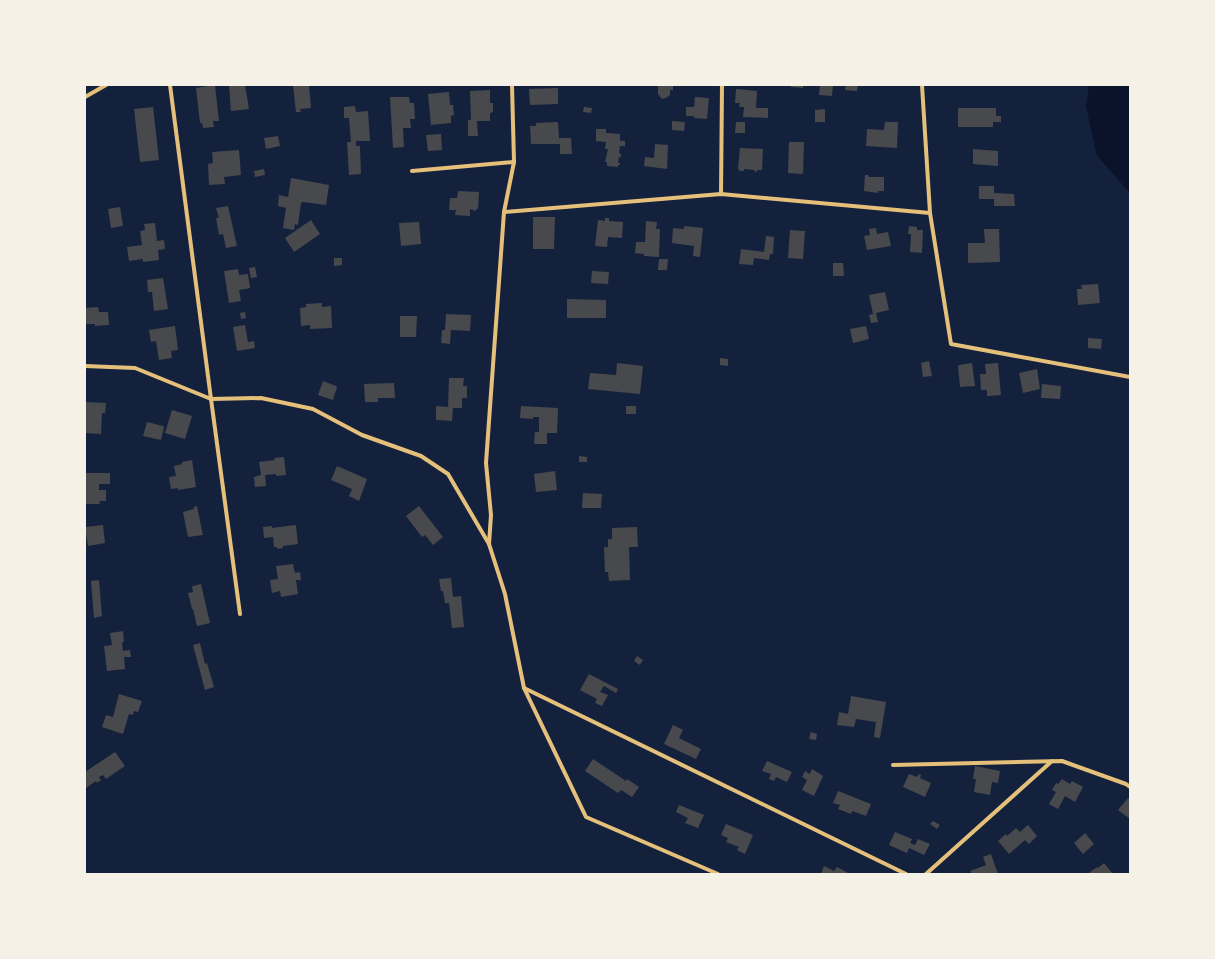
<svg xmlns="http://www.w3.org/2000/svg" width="1215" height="959" font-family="'Titillium Web',sans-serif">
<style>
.water{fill:#0b132b}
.building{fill:#48494c}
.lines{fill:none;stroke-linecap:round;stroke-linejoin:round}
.minor{stroke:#e5c07b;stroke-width:4}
</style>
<rect width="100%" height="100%" fill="#14213d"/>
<polygon class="water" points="1089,85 1130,85 1130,193 1097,156 1086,106"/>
<g class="building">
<polygon points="215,85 219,121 213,121 214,127 203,128 202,123 200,123 196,88"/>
<polygon points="229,85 245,85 249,109 231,111"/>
<polygon points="293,85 309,85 311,108 300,109 301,112 296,112"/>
<polygon points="658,85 673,85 673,90 670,90 670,95 666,98 662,99 658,94"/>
<polygon points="791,85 803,85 803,88 791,87"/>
<polygon points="820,85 833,85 832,96 819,95"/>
<polygon points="846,85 858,85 857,91 845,90"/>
<polygon points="558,88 558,104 530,105 529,89"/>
<polygon points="736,89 757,91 756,108 768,108 768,118 743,117 744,107 739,107 740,103 735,103"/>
<polygon points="490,90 490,103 493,103 493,112 490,113 490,121 477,121 478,136 468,136 468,120 471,120 470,91"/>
<polygon points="449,92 450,105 453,105 454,115 451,116 451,123 431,125 428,94"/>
<polygon points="390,97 409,97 410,103 414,103 415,119 410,119 411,128 403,128 404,147 393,148"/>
<polygon points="695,97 709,98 707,119 694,118 694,116 686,116 686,107 694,107"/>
<polygon points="355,106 356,112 368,111 370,141 356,141 356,146 360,146 361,174 349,175 347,142 351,142 349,118 344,118 344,107"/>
<polygon points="153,107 159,160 140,162 134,109"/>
<polygon points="584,107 592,108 591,113 583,112"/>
<polygon points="958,108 996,108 996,116 1001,116 1001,122 993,122 993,127 958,127"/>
<polygon points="825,109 825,122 815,122 815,110"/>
<polygon points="672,121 685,122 684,131 672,130"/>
<polygon points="558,122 559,138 571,138 572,154 560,154 560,144 531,144 530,126 536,126 536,123"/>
<polygon points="736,122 745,122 745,133 735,133"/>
<polygon points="885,122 898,122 897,148 866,146 867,129 884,130"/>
<polygon points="596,129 606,129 606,133 620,134 620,141 625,141 625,146 620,146 619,153 621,154 621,157 619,157 618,163 620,163 620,165 618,165 618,167 607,166 607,162 605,162 608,149 605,149 606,142 596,141"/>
<polygon points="441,134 442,150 428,151 426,135"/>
<polygon points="278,136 280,146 266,149 264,138"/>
<polygon points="789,142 804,142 803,174 788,173"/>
<polygon points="655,144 668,145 667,169 644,166 645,157 654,158"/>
<polygon points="740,148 763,149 762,170 757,170 757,172 754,171 754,170 744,169 744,171 740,171 738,169"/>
<polygon points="973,149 998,151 998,166 973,164"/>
<polygon points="239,150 241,175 224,177 225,184 209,185 208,164 213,163 212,152"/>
<polygon points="264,169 265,175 255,177 254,171"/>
<polygon points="865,175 868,175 869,177 884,177 884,191 878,191 878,193 864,191"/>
<polygon points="291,178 329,185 326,205 303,202 301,203 298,225 295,224 294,230 283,228 286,208 278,206 279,195 288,197"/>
<polygon points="979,186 994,186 994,193 1014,194 1015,206 994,206 994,199 979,199"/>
<polygon points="458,191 479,192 478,209 476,209 476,211 470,209 470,216 455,215 456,210 449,210 450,198 457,198"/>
<polygon points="228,206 237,246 226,248 223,234 219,235 216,218 219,218 216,208"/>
<polygon points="120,207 123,226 111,228 108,209"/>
<polygon points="533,217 555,217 554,249 533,249"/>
<polygon points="605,218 609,218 609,221 623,222 622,238 608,237 607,247 595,246 598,220 605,221"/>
<polygon points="311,220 320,234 294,252 285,238"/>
<polygon points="646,221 657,222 656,229 660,229 659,257 644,256 644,254 635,253 636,242 645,242"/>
<polygon points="419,222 421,244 401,246 399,223"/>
<polygon points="155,223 157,241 164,240 165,249 158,250 159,260 143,262 143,259 129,261 127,247 142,245 140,231 145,230 144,224"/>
<polygon points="684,226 703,228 700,257 693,256 694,246 672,243 673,228 684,229"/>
<polygon points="909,226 917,227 917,230 923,230 922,253 910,252 911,234 908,234"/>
<polygon points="876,228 877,234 888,232 891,246 867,250 864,236 870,235 869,229"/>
<polygon points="984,229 999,229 1000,262 968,263 968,243 985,243"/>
<polygon points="790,230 805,231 803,259 788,258"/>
<polygon points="766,236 774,237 773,254 770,254 769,260 754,258 753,265 739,264 741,249 764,252"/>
<polygon points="334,258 342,258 342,265 334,266"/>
<polygon points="659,259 668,259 667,270 658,270"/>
<polygon points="833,263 843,263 844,276 833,276"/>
<polygon points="255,267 257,277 251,278 249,268"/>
<polygon points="238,269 239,275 248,274 250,288 239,290 241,301 229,303 224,271"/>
<polygon points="592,271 609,272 608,284 591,283"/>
<polygon points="163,278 168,309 154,311 152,292 148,292 147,280"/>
<polygon points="1098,284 1100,303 1078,305 1077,289 1082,289 1081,285"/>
<polygon points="885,292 889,310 876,313 878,322 871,323 869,315 873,314 869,295"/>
<polygon points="567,299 606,300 606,318 567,318"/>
<polygon points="322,303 322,307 331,306 332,328 310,329 310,325 301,326 300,308 306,307 306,304"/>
<polygon points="98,307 99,312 108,312 109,325 95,326 95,324 85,324 85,308"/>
<polygon points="245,312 246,318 241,319 240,313"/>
<polygon points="446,314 471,315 470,331 451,330 450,344 441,343 442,330 445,330"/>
<polygon points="400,316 417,316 416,337 400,337"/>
<polygon points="245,325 248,342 254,341 255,348 237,351 233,327"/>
<polygon points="175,326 178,350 171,351 172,358 159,360 156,341 151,342 149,330"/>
<polygon points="866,326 869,339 853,343 850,329"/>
<polygon points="1088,338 1102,339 1101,349 1088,348"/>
<polygon points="720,358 728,359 728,366 720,365"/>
<polygon points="929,361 932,376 923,377 921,363"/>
<polygon points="617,363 643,366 640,394 588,389 590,373 616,375"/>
<polygon points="972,363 975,386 960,387 958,366 959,365"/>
<polygon points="998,363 1001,395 989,396 987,396 987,390 981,390 980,374 986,374 985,364"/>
<polygon points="1037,369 1040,389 1023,393 1019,373"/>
<polygon points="449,378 464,378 463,386 467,386 467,398 462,398 462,408 453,408 452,421 436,420 436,406 448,407"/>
<polygon points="323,381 336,386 337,387 333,400 318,395"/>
<polygon points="394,383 395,398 378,398 378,402 365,402 364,384"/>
<polygon points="1042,384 1061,386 1060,399 1041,398"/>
<polygon points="85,402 106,403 105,413 102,413 101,434 85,433"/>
<polygon points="521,406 558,408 557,433 547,433 547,444 534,444 535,432 539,432 539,417 533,417 533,419 520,418"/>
<rect x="626" y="406" width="10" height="8"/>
<polygon points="172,410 192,416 185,439 165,433"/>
<polygon points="147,422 163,426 164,427 161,440 143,436"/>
<polygon points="579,456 587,457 587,462 579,462"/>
<polygon points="284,457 286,475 276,476 276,474 265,475 266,486 255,487 254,477 261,475 259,462 275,460 274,458"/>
<polygon points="192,460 196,487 178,490 178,488 171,489 169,477 176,476 174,466 182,464 182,462"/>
<polygon points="337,466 367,479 359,501 349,496 352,489 331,480"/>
<polygon points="555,471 557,490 536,492 534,474"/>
<polygon points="85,473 110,473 110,484 99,484 99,490 106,490 106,501 99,501 100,504 85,504"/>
<polygon points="583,493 602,494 601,508 582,508"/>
<polygon points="197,506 203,535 188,537 183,512 194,509 194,507"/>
<polygon points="419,506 443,537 433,545 425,535 422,537 406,516"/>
<polygon points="103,525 105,543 88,546 85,527"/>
<polygon points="295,525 296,526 298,544 283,546 283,548 277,549 277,547 274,547 273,537 264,538 263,527 272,526 272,528"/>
<polygon points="637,527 638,547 629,547 630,580 609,581 608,572 605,572 604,547 608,547 608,539 612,539 612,528"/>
<polygon points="293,564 295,573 300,572 301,580 296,580 298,594 281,597 280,591 272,593 270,580 278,579 276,566"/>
<polygon points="451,578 453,597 461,596 464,627 452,628 449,603 445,603 443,591 441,591 439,579"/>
<polygon points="99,580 102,616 94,618 91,581"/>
<polygon points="201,584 210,623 197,626 193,609 192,609 188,593 193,592 192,587 193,586"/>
<polygon points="123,631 124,642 122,642 123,651 130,650 131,657 124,657 125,669 107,671 104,646 112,645 110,633"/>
<polygon points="200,643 205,664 207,663 214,687 205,690 193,645"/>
<polygon points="637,656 643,660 640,665 634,661"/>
<polygon points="589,674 618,689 616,693 604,686 600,692 608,695 602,706 595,703 597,699 580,690"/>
<polygon points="119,694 142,701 138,712 134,711 133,715 129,714 123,734 102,727 106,715 113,717"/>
<polygon points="851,696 886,702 880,738 874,737 876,722 856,719 854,727 837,725 839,712 848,714"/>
<polygon points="673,725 683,730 679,738 701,749 696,759 664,744"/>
<polygon points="811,732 817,734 816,740 809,739"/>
<polygon points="115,752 125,766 106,779 103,775 99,777 101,780 97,783 96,781 86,788 85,772"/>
<polygon points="593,759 626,781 627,779 639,787 632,797 621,790 618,793 585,771"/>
<polygon points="767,761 792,772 787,782 776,777 774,781 769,779 771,774 762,771"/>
<polygon points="975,766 1000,771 998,783 992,782 990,795 974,792 976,779 973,779"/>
<polygon points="812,769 823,776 814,796 802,790 807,780 802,777 805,771 810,774"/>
<polygon points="909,774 917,777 919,774 921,775 920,778 931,783 925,797 903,787"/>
<polygon points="1062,779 1070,784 1072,781 1083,787 1075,802 1065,796 1058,809 1049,804 1056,792 1052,790 1056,783 1058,784"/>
<polygon points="838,791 871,804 866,816 852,811 851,814 838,809 840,805 833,803"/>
<polygon points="1128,798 1130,799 1130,819 1118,810"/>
<polygon points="679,805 704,815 698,828 685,823 688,818 676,812"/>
<polygon points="933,821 940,825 937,829 930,824"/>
<polygon points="726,824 753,835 745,854 737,850 739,847 726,842 728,838 721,835"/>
<polygon points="1028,825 1037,836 1029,844 1025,840 1009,854 998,841 1006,834 1007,836 1016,828 1020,832"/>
<polygon points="895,832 912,839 910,843 915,845 918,839 930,844 924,855 909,848 907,853 889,845"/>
<polygon points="1085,833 1094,844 1083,854 1074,843"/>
<polygon points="991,854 998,874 972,874 970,871 986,865 983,857"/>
<polygon points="1104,863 1113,874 1089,873 1097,867 1098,868"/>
<polygon points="824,866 834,871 837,867 850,874 821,874"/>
</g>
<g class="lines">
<g class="minor">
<polyline points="170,85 211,399 240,614"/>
<polyline points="512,85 514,162 504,212 486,463 491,515 489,544 505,594 524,688 586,817 718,874"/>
<polyline points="922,85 930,213 951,344 1130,377"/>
<polyline points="85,97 106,85"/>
<polyline points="412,171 514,162"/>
<polyline points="721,194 722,85"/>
<polyline points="504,212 721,194 930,213"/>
<polyline points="85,366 135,368 211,399 261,398 313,409 362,435 421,456 448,474 489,544"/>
<polyline points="524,688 906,874"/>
<polyline points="893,765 1062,761 1126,784 1130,787"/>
<polyline points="926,874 1052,761"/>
</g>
</g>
<rect width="1215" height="959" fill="none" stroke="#f6f1e7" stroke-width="172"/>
</svg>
